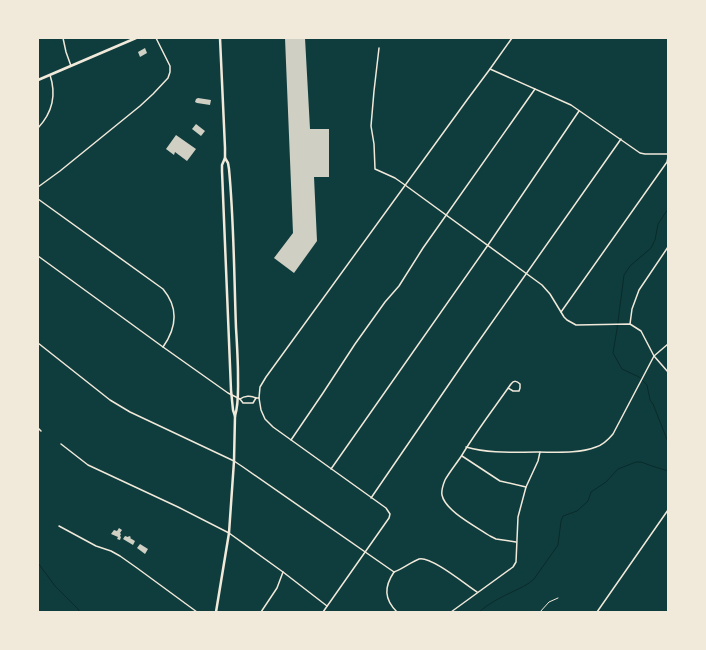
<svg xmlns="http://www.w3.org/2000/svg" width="706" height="650" font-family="Signika,sans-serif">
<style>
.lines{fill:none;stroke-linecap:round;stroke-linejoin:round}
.stream{stroke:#0a2a2b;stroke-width:1}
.building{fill:#cfcfc3}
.service{stroke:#f1e9da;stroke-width:1}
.minor{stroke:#f1e9da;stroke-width:1.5}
.secondary{stroke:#f1e9da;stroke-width:2.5}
.primary{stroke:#f1e9da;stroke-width:2.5}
</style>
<rect width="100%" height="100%" fill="#0f3d3e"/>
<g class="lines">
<g class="stream">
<polyline points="668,209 658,224 655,240 651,248 630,266 624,275 617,329 613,353 622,369 639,377 647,385 650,400 653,404 668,442"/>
<polyline points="38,563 55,586 78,609 80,612"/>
<path d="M479,612C488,604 501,597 512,592C520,588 528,585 534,579L558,545L561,521L563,516L577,511L588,501L591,492L606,482L618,469L636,462H641L652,466L668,471"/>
</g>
</g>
<g class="building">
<polygon points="285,38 305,38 310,129 329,129 329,177 314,177 317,241 294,273 274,258 293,233"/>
<polygon points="145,48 147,53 140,57 138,52"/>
<polygon points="198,98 211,100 210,105 197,103 195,102 196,99"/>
<polygon points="196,124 205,131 201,136 192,129"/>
<polygon points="176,135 196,149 187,161 175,152 174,155 166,149"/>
<polygon points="119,528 122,530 120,533 121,534 120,536 121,537 120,540 117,539 118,537 111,534 114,530 117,531"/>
<polygon points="125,536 128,537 129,536 131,537 130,538 135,541 133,545 123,539"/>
<polygon points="140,544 148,549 145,554 137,548"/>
</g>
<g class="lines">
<polyline class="service" points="540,612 549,602 558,598"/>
<g class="minor">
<polyline points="63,38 66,52 71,66"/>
<polyline points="379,48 374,91 371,126 374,144 375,169 395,178 405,185 542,285 550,294 564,317 567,320 576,325 630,324 641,331 654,356 668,372"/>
<polyline points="490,69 571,105 640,153 645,154 668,154"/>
<path d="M38,128C52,113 57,96 50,75"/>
<polyline points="38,187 60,171 140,106 153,94 168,78 170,72 170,66 156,38"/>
<path d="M38,199L163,289C179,308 177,327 163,347"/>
<polyline points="38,256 163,347 228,393 240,399 243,403 253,403 256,398"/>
<polyline points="561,312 667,162 668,157"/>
<polyline points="630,324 632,309 639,290 668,247"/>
<polyline points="38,343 110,400 130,412 234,461 243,467 394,572"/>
<path d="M508,388L513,391H519L520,388V384C517,381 514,380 511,384C495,407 477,430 462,455C457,463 450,471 445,480C443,485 441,490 442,495C445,511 477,527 490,536L496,539L516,542"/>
<path d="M240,399C244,396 251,395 256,398H259"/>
<polyline points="38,428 41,431"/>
<polyline points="291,440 323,393 355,344 385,302 399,286 423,248 535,89"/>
<polyline points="61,444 88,465 178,507 229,533 283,572 327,606"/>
<path d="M466,447C491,454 513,452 537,452C556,452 578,454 596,447C603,445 608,440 613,434L654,356L668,344"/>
<polyline points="462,456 500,481 526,487"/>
<polyline points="331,469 488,245 579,111"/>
<polyline points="371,498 469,355 621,139"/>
<polyline points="59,526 96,546 111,551 120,556 137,568 197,612"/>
<path d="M394,572C403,569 411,562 419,559C431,556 466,585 477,592"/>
<path d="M394,572C384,587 384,599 397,612"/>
<polyline points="261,612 277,588 283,572"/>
<polyline points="323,612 389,518 390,514 386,508 273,427 265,419 261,410 259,398 260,387 266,377 467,100 490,69 512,38"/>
<polyline points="451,612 513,567 516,562 518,517 526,487 538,461 540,452"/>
<polyline points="597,612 668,510"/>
</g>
<polyline class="secondary" points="38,80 136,38"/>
<g class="primary">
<polyline points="220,38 225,148 225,158 222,165 222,171 231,390 233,410 235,416"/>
<path d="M216,612L229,533L234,461L235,416C239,403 238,389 238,376C238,360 237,344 236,328C234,275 234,221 229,169L228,163L225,158"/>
</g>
</g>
<rect width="706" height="650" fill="none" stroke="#f1e9da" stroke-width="78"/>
</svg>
